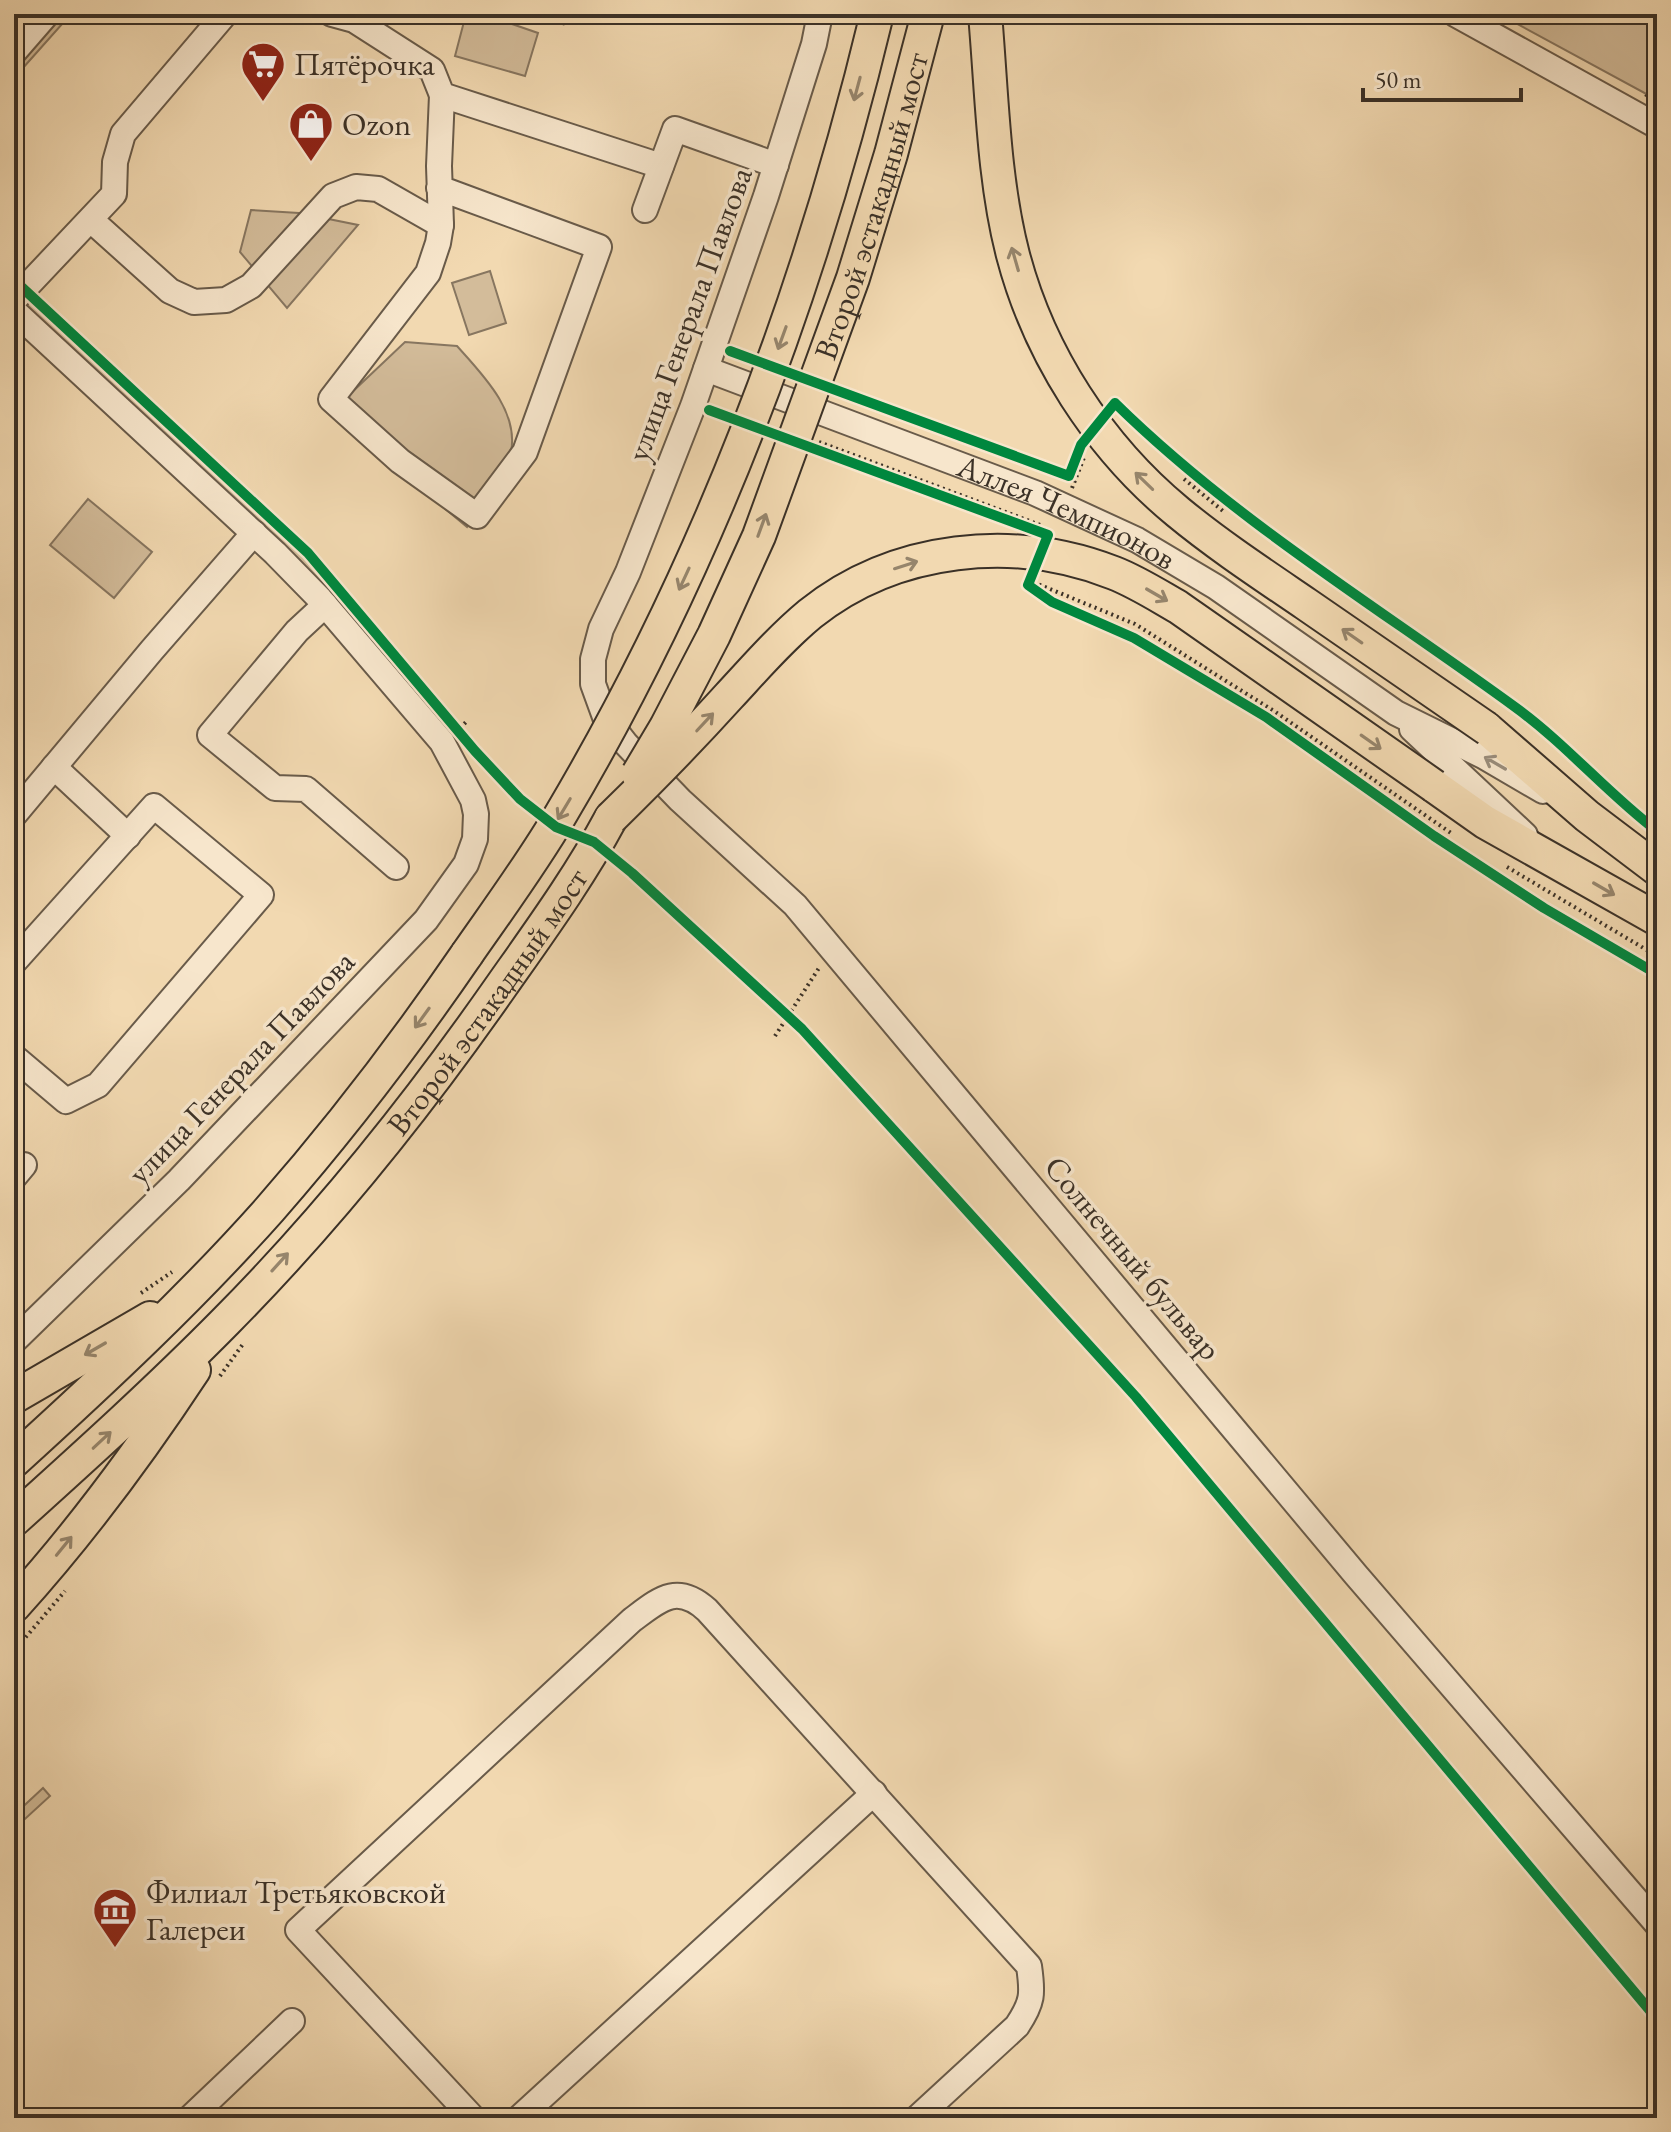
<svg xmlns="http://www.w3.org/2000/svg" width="1671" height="2132" viewBox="0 0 1671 2132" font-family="'EB Garamond',serif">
  <rect width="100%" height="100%" fill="#f2d9b1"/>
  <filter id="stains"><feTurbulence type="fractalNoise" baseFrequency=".0025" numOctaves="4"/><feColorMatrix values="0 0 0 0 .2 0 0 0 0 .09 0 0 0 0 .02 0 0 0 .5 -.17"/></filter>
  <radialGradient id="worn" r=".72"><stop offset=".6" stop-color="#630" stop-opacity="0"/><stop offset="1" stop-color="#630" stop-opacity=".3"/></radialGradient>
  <g fill="#d3bc9a" stroke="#877660" stroke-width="2">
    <polygon points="14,14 71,14 14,78"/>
    <polygon points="466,14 483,14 538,33 525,76 455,56"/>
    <polygon points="1499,14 1657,14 1657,108 1649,104 1652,97"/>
    <polygon points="251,210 299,213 358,225 287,308 240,252"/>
    <polygon points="490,271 506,323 469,335 452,283"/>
    <polygon points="14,287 308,561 449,727 445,731 336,601 294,555 14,296"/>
    <path d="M405 342 457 346C483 375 519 411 511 452 508 469 477 510 467 527L383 457 348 396Z"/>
    <polygon points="88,499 152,552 114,598 50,545"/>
    <polygon points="43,1788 50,1796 14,1829 14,1815"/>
  </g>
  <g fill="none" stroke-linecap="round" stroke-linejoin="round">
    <g stroke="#695b4a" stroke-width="28">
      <g id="minor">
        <polyline points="332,14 354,20 432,70 442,95 661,166"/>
        <polyline points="820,14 814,44 766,196 693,406 628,572 601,629 593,659 593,684 605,717 626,744 680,800 795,905 1356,1575 1657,1924"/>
        <polyline points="1455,14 1657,126"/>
        <polyline points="14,52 47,14"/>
        <polyline points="439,188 599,247 525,452 477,516 400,461 331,399 428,273 438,243 441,225 439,166 442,95"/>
        <polyline points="645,210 675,129 776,165"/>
        <polyline points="91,220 170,291 194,302 226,300 251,286 333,196 356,187 378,189 441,225"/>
        <polyline points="14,300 114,194 115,162 123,134 225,14"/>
        <polyline points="14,311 275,553 320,599 442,742 473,800 476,814 475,839 466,864 426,920 179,1180 14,1341"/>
        <path id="s1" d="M706 369 1035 493 1137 540 1216 587 1396 713 1483 756 1543 791"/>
        <polyline points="325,605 297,631 210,735 275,788 306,789 396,867"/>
        <polyline points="1412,729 1525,835"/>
        <polyline points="54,767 128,836"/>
        <polyline points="14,815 152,650 254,533"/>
        <polyline points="14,962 154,806 261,895 98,1085 66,1101 14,1057"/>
        <polyline points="14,1177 24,1165"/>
        <polyline points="190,2118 292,2021"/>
        <path d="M473 2118 298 1930 632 1620C660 1599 677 1583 707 1610L1029 1966C1033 1994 1033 2002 1017 2026L917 2118"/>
        <polyline points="519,2118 874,1793"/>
      </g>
    </g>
    <g stroke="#3b3127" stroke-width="36">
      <g id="major">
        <polyline points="1486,728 1587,816 1657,869"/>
        <polyline points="1434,786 1485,822 1657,919"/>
        <polyline points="14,1397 150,1318"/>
        <path d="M14 1461C103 1380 190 1299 270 1209 341 1128 406 1043 467 954"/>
        <path id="s2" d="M14 1520C86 1455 158 1390 226 1321 328 1218 419 1104 502 985 540 931 580 876 611 818"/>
        <path d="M14 1606C80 1533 140 1452 194 1370"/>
      </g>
    </g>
    <g stroke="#3b3127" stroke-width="4" stroke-dasharray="2 4" stroke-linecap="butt">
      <polyline points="528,14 566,24 569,14"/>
      <polyline points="1646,97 1657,77"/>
      <polyline points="819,442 1043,526"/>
      <polyline points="1184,479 1223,511"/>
      <polyline points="1072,488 1085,455"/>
      <polyline points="1035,577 1033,582 1135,624 1274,711 1451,833"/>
      <polyline points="460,728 467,721"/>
      <polyline points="1507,867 1657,956"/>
      <polyline points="775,1036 819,968"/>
      <polyline points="141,1293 172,1272"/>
      <polyline points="220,1376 243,1344"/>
      <polyline points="14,1651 65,1591"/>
      <polyline points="1653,1946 1657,1975"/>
    </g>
    <use href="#minor" stroke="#f7e6cc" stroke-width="24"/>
    <use href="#major" stroke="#f2d9b1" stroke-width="32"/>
    <g stroke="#3b3127" stroke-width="36" stroke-linecap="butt">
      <g id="major-bridge">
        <path d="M985 14C992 93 993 178 1013 255 1039 354 1099 447 1178 512 1218 545 1262 574 1306 604 1366 646 1426 687 1486 728"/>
        <path id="s3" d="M638 774 666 727 714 635 759 536 853 278 891 154 928 14"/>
        <path d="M611 818C652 778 691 738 729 696 755 668 780 639 810 614 895 546 1014 534 1114 573 1137 582 1157 595 1178 607L1434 786"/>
        <path d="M467 954C499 908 533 862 561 814 708 566 810 293 877 14"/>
      </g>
    </g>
    <use href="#major-bridge" stroke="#f2d9b1" stroke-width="32"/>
    <g stroke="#f7e6cc" stroke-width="15">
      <g id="cycleway">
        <polyline points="14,280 308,553 475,751 520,799 556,827 594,842 632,873 802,1029 1136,1397 1657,2019"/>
        <path d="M730 351 1069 476 1081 445 1115 403C1235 521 1381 609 1515 707 1566 744 1607 793 1657 831"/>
        <polyline points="709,410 1048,535 1028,585 1052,602 1134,638 1266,717 1434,836 1544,908 1657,974"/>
      </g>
    </g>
    <use href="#cycleway" stroke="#00873e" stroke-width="10"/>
  </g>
  <defs><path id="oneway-shaft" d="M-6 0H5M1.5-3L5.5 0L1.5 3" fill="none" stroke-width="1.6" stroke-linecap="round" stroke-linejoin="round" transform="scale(2)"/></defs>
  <g stroke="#96856c">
    <use href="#oneway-shaft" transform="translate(857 89) rotate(105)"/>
    <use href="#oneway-shaft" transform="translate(1015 259) rotate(-106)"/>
    <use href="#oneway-shaft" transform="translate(782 338) rotate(110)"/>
    <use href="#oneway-shaft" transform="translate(1144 481) rotate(-136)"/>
    <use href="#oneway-shaft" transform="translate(762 525) rotate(-70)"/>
    <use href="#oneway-shaft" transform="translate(906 565) rotate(-18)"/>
    <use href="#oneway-shaft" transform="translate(684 579) rotate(115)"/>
    <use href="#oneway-shaft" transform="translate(1157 595) rotate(30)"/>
    <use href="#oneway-shaft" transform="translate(1352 636) rotate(-145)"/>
    <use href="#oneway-shaft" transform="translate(705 722) rotate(-47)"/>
    <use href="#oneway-shaft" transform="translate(1371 742) rotate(35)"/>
    <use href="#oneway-shaft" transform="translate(564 809) rotate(121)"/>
    <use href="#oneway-shaft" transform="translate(1604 889) rotate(30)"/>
    <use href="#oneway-shaft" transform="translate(422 1018) rotate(126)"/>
    <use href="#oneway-shaft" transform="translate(280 1262) rotate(-48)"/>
    <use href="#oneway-shaft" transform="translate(95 1349) rotate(150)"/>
    <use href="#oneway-shaft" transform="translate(102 1440) rotate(-43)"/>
    <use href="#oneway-shaft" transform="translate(64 1546) rotate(-51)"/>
  </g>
  <use stroke="#998c7a" href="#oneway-shaft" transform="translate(1495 763) rotate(-150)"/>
  <defs>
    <g id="supermarket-pin" transform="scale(2.3)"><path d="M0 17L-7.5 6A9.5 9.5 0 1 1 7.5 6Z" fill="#8f2418" stroke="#f7e6cc"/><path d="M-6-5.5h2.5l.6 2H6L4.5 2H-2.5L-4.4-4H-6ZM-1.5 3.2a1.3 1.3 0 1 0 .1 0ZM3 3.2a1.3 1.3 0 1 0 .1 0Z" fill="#fff"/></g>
    <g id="shop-pin" transform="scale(2.3)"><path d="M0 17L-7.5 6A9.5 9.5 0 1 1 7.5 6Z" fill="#8f2418" stroke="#f7e6cc"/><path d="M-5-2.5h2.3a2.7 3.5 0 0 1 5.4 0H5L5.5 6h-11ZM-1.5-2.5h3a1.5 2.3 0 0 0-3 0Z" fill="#fff"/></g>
    <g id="museum-pin" transform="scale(2.3)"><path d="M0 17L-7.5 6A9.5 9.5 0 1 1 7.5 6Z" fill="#8f2418" stroke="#f7e6cc"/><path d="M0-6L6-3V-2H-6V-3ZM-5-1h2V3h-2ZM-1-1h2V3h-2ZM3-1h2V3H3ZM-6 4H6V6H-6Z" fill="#fff"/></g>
  </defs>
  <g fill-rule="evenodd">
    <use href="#supermarket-pin" x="263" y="64"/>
    <use href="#shop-pin" x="311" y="124"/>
    <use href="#museum-pin" x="115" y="1910"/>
  </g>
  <g text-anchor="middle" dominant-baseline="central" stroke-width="7" stroke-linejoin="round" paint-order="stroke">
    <g font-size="32" fill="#3b3127" stroke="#f7e6cc" text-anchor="start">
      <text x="294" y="64">Пятёрочка</text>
      <text x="342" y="124">Ozon</text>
      <text x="146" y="1892">Филиал Третьяковской<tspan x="146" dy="37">Галереи</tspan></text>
    </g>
    <g font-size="32" fill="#3b3127" stroke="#f7e6cc">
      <text stroke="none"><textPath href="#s3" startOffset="616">Второй эстакадный мост</textPath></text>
      <text transform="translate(689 314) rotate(-70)">улица Генерала Павлова</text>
      <text stroke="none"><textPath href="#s1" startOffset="388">Аллея Чемпионов</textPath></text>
      <text stroke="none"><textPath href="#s2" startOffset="704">Второй эстакадный мост</textPath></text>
      <text transform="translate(241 1067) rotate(-46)">улица Генерала Павлова</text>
      <text transform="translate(1133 1258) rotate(50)">Солнечный бульвар</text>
    </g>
  </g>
  <rect width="1671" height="2132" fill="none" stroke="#f2d9b1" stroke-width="48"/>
  <rect x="16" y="16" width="1639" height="2100" fill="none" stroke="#3b3127" stroke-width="4"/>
  <rect x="24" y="24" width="1623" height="2084" fill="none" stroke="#3b3127" stroke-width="2"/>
  <path d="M1363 88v12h158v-12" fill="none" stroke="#3b3127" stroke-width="4"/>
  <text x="1375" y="88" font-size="24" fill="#3b3127" stroke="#f7e6cc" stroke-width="6" paint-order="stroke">50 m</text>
  <rect width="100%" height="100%" filter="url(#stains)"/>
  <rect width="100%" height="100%" fill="url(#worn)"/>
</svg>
